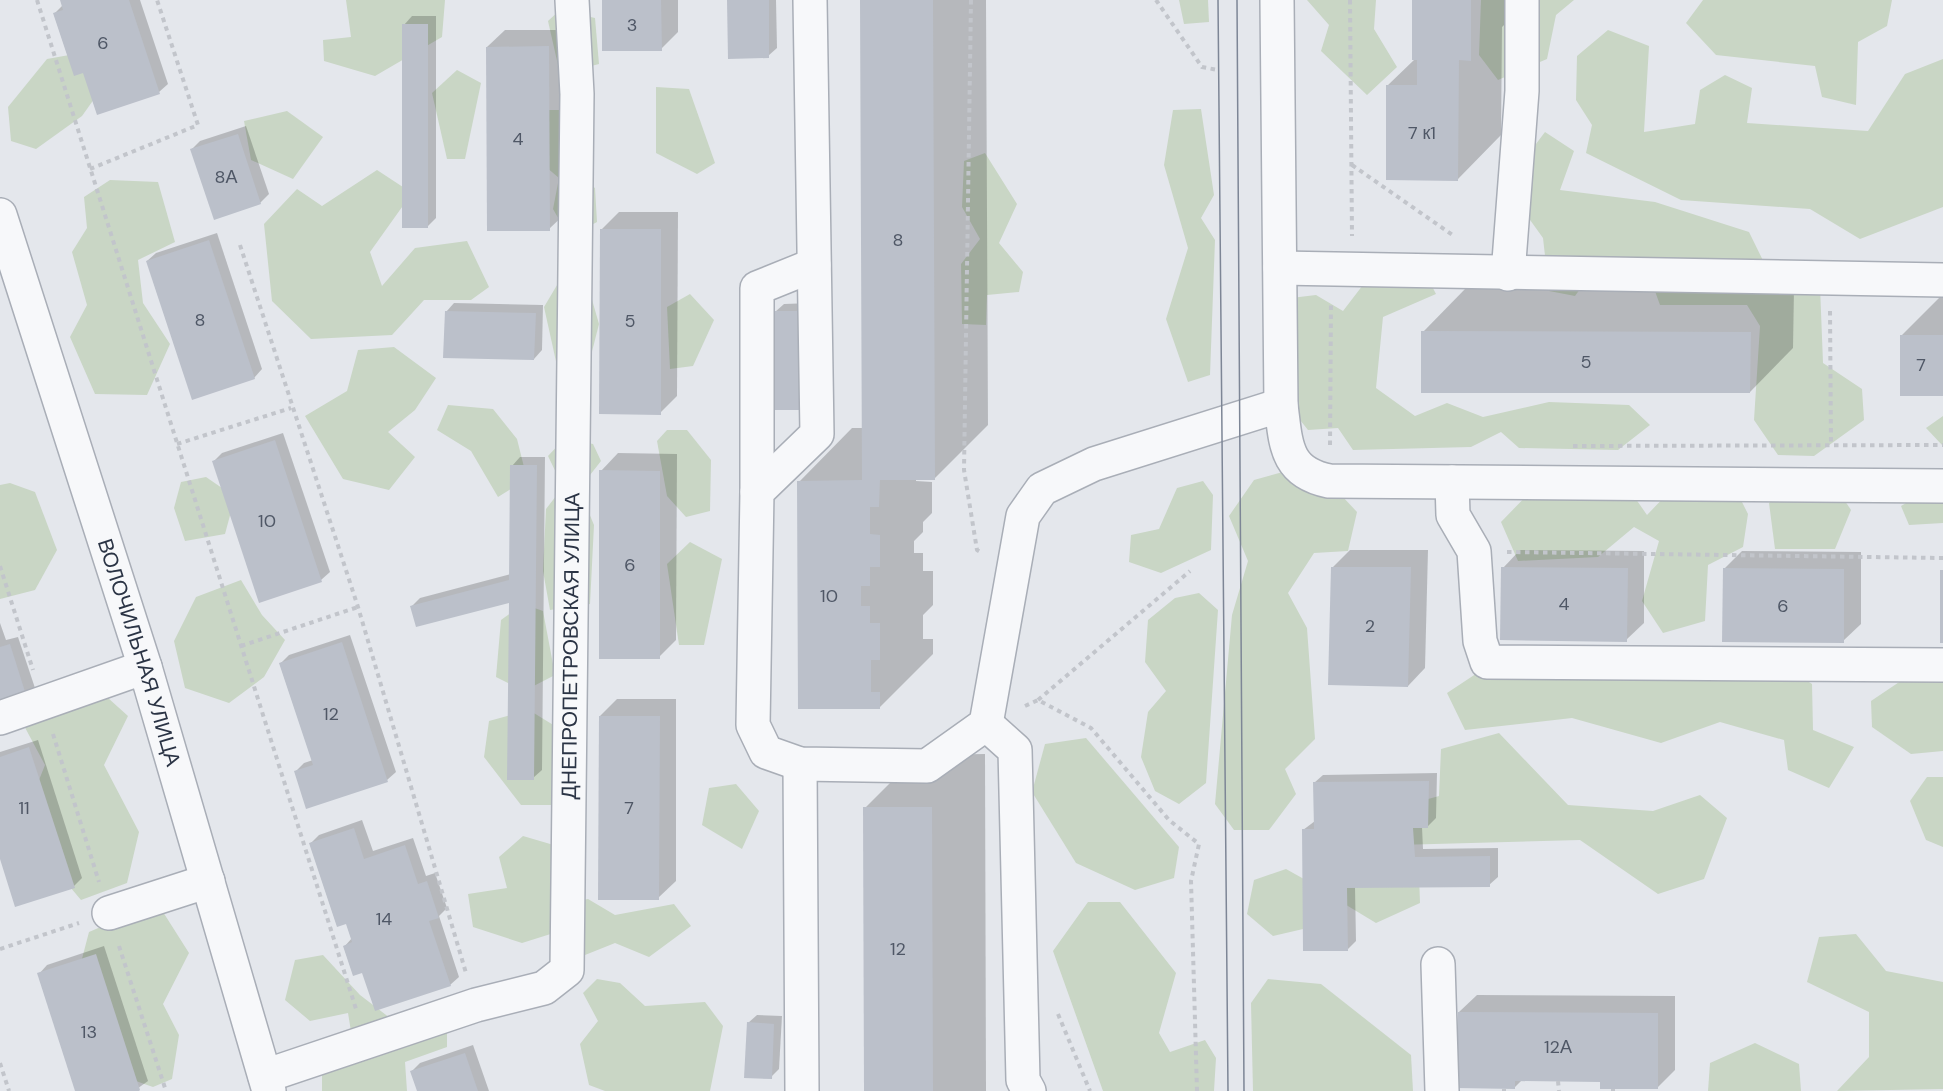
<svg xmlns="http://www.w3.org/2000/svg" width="1943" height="1091" viewBox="0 0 1943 1091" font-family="'DM Sans',sans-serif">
  <rect width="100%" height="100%" fill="#e4e7ec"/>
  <g fill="#c9d6c5">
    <polygon points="346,0 445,0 442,37 375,76 324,61 323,40 351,37"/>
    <polygon points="1179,0 1208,0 1209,22 1184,24"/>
    <polygon points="1307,0 1376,0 1374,29 1397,67 1367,95 1321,51 1329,25"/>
    <polygon points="1481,0 1574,0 1556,15 1547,59 1498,80 1479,55"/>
    <polygon points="1703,0 1892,0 1887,26 1858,42 1856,105 1822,97 1815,66 1716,55 1686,23"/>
    <polygon points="560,10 595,18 599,64 560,74 548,21"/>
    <polygon points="1608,30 1649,46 1644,132 1695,124 1700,90 1725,75 1752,88 1747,123 1868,131 1905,74 1943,59 1943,207 1860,239 1810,209 1681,200 1586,153 1592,125 1576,100 1577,56"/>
    <polygon points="86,52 109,78 82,116 36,149 11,141 8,107 47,59"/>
    <polygon points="457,70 481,83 465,159 447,159 432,93"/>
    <polygon points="656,87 689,89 715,163 697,174 656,153"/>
    <polygon points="1201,109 1214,195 1201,218 1215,240 1210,375 1188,382 1166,319 1188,248 1164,165 1173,110"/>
    <polygon points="522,110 567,110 565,168 595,188 597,222 569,237 553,209 559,178 520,145"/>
    <polygon points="287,111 323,137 293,179 251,160 244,121"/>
    <polygon points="1545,132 1574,151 1560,190 1655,202 1749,232 1776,287 1820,286 1823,363 1862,389 1864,420 1814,456 1778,455 1754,420 1760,326 1747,305 1660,305 1643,258 1602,259 1575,296 1549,291 1543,238 1505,185"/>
    <polygon points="985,153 1017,204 999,243 1023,272 1019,292 987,295 986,325 962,324 961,264 980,239 962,207 964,161"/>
    <polygon points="377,170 412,193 370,252 382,286 415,248 467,241 489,287 471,300 424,300 392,335 311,339 272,301 264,224 297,189 322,206"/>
    <polygon points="110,180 158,182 175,242 138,260 143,303 170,344 147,395 95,394 70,337 87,305 72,252 87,228 84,197"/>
    <polygon points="1420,263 1436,294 1383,317 1376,388 1415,416 1447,403 1483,417 1549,402 1629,405 1650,425 1618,450 1519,448 1501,432 1471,447 1353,450 1338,428 1308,430 1289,406 1291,298 1316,295 1343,311 1366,281"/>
    <polygon points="566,270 584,272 599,324 584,383 559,375 544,307"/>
    <polygon points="690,294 714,320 693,366 670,369 667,307"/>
    <polygon points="394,347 436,378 415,410 388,432 415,457 389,490 343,479 305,416 347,391 358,350"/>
    <polygon points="448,405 493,409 517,439 527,479 498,497 471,451 437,430"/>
    <polygon points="1943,416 1943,446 1926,428"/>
    <polygon points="667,430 687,430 711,460 710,511 686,517 667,496 657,441"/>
    <polygon points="565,438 593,444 601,461 579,489 594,525 590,604 550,610 543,571 546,509 563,487 548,456"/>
    <polygon points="1312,464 1357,512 1348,551 1314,553 1288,593 1307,628 1315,739 1285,769 1296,794 1269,830 1234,830 1215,804 1232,615 1248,561 1229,516 1254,480"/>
    <polygon points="206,477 235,497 225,534 185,541 174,508 181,482"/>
    <polygon points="1203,481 1213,495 1211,550 1161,573 1129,562 1131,535 1159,529 1177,488"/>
    <polygon points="10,483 35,492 57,550 35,590 0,599 0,485"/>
    <polygon points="1534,488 1631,492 1647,515 1671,490 1736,490 1748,514 1743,547 1708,565 1705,621 1663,633 1642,601 1659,541 1634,527 1598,557 1518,561 1501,522"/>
    <polygon points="1786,489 1837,489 1851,510 1835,549 1775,549 1769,503"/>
    <polygon points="1923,493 1943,493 1943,523 1909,525 1901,506"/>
    <polygon points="690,542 722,559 704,645 679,645 667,564"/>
    <polygon points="241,580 262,615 285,640 264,677 229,703 185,688 174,641 196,597"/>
    <polygon points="1199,593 1218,610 1206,783 1179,804 1155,791 1141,757 1148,712 1166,691 1145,662 1148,620 1175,598"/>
    <polygon points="523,604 543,611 555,675 524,691 496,677 501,620"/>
    <polygon points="1506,654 1771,657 1812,684 1813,730 1854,747 1829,788 1788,770 1784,740 1720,722 1661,743 1572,718 1465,730 1447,693"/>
    <polygon points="1943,659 1943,751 1911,754 1872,727 1871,701 1932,660"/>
    <polygon points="88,680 128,716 104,765 139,832 127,883 81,900 45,857 33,795 45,765 21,720"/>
    <polygon points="529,710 563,731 553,805 521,805 484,757 489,721"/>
    <polygon points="1499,733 1568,805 1653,811 1700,795 1727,818 1704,879 1658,894 1580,840 1361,846 1352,820 1439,796 1441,749"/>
    <polygon points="1086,738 1179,847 1174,878 1135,890 1076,863 1032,792 1045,744"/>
    <polygon points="1927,777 1943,777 1943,847 1926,840 1910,801"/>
    <polygon points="736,784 759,811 742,849 702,825 709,788"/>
    <polygon points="523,836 557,846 560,905 588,899 615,915 674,904 691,926 649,957 615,943 585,955 557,932 522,943 473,927 468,894 507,888 499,857"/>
    <polygon points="1342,865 1419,875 1420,903 1376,923 1338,900"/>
    <polygon points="1286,869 1320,888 1316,926 1273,936 1247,914 1254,880"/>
    <polygon points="1088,902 1120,902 1176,973 1159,1033 1170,1052 1205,1040 1216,1058 1214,1091 1103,1091 1053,951"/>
    <polygon points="163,912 189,953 163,1004 179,1035 172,1079 153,1087 107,1071 78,974 89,932 131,914"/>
    <polygon points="1856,934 1886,971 1943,982 1943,1089 1837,1091 1869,1057 1869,1012 1807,982 1819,937"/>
    <polygon points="323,955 360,995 416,1038 447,1033 447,1047 405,1062 407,1091 322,1091 322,1074 355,1056 348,1013 310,1021 285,1000 295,960"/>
    <polygon points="597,979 620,983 645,1006 705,1002 723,1026 710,1091 605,1091 589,1085 580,1044 598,1021 583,993"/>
    <polygon points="1268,979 1321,984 1411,1055 1413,1091 1253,1091 1251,1003"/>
    <polygon points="1755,1043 1799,1064 1801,1091 1708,1091 1710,1063"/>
  </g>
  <g fill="#0003">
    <polygon points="61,0 140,0 168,84 159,92 55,13 63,5"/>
    <polygon points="604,0 678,0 678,32 661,49"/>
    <polygon points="729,0 776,0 777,48 768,56"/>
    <polygon points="862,0 986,0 988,425 934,479 916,479 916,481 932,482 932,513 923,522 923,532 914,541 914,553 923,553 923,571 933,571 933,605 923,615 923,639 933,639 933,654 880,707 800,708 799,482 852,428 864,428"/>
    <polygon points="1414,0 1514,0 1514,15 1502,27 1501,135 1458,179 1388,85 1414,60"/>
    <polygon points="412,16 436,16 436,218 427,227 404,25"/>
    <polygon points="505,30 565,30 567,212 549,229 487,47"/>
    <polygon points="246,126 269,194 260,203 192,149 200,141"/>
    <polygon points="619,212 678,212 677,396 660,413 602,229"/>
    <polygon points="217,233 262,369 254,378 147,261 156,253"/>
    <polygon points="1466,288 1794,289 1793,348 1750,392 1423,332"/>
    <polygon points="1943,294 1943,395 1902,335"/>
    <polygon points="454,303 543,305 542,350 534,359 446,312"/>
    <polygon points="812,303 804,408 775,312 784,304"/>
    <polygon points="283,433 330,572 321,580 214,461 222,453"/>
    <polygon points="618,453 677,454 676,640 659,657 601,471"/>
    <polygon points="520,457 545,457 542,770 533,778 510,601 412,606 420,598 511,574 512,466"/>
    <polygon points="1350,550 1428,550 1425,668 1408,686 1332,568"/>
    <polygon points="1520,550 1644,551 1644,623 1626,640 1503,568"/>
    <polygon points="1742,551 1861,552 1861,624 1843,641 1724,569"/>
    <polygon points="0,623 6,640 18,637 35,688 0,705"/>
    <polygon points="350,635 396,772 387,780 295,772 304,763 313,760 281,663 289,655"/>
    <polygon points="617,699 676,699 676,881 658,898 600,716"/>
    <polygon points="38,740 82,878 74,886 0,855 0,752"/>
    <polygon points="985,754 986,1091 866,1091 865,808 918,755"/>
    <polygon points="1437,773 1436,818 1427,827 1422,827 1423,849 1498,848 1498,877 1489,885 1355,887 1356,941 1348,949 1303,830 1315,821 1314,783 1323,775"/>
    <polygon points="362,820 373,851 413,838 426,876 435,873 447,908 439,916 459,977 450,985 363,971 345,946 352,938 347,922 311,843 319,835"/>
    <polygon points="104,946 148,1081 134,1091 77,1091 39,974 47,965"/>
    <polygon points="1477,995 1675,996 1675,1070 1657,1088 1601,1080 1522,1080 1515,1087 1459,1012"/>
    <polygon points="757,1015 782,1016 779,1069 771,1077 748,1023"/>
    <polygon points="473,1045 489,1091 418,1091 412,1071 420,1063"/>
  </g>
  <g fill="#bbc0ca">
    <polygon points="60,0 129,0 160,94 97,115 83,73 74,76 53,13 63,10"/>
    <polygon points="602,0 661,0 662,51 602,51"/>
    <polygon points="727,0 769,0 769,58 728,59"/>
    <polygon points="860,0 933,0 935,480 880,480 879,507 870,507 870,534 880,535 880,567 870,567 870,586 861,586 861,606 870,606 870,623 880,623 880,660 871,660 871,692 880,692 880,709 798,709 797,481 862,480"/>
    <polygon points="1412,0 1471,0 1471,61 1459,60 1458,181 1386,180 1386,85 1417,85 1417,60 1412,60"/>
    <rect x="402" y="24" width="26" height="204"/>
    <polygon points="549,46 550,231 487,231 486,47"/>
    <polygon points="238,134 261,204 214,220 190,149"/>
    <polygon points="600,229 661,229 661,415 599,414"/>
    <polygon points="209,240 255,379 192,400 146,261"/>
    <polygon points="445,311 536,313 534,360 443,358"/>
    <polygon points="774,311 804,311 805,410 774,410"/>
    <polygon points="1421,331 1751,332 1750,393 1421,393"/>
    <rect x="1900" y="335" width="43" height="61"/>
    <polygon points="275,440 322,582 259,603 212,461"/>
    <polygon points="510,465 537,465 534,780 507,780 509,603 416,627 410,606 509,580"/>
    <polygon points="599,470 660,471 660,659 599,659"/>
    <polygon points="1331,567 1411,567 1408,687 1328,685"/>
    <polygon points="1501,567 1628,568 1627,642 1500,640"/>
    <polygon points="1723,568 1844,569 1844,643 1722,642"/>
    <rect x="1940" y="570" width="3" height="73"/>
    <polygon points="342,642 388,782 306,809 294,771 313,765 279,663"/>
    <polygon points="10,644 27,698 0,707 0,647"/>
    <polygon points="599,716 660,716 659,900 598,900"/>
    <polygon points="29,747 75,888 15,907 0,859 0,757"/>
    <polygon points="1429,781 1428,828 1413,828 1415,857 1490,856 1490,887 1347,888 1348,951 1303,951 1302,829 1314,829 1313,782"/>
    <polygon points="863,807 932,807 933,1091 864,1091"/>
    <polygon points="354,828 364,859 405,845 418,884 427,881 439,918 429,921 451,986 375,1011 362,973 353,976 343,946 352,942 346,924 337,927 309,843"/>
    <polygon points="96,954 140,1090 139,1091 75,1091 37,973"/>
    <polygon points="1458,1012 1658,1013 1658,1089 1600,1089 1600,1082 1515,1081 1515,1089 1457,1088"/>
    <polygon points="747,1022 774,1024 772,1079 744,1078"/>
    <polygon points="465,1053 478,1091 417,1091 410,1071"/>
  </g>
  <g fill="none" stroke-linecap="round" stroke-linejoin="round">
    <g stroke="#a9aeb7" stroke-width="36">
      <g id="minor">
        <polyline points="810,0 817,434 757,492 753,725 766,752 800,764 927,766 986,724 1023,516 1042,489 1094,464 1281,405"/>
        <path d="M1277 0 1281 405C1286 444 1285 472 1329 481L1943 486"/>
        <path id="s1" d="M0 215 145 667 269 1091"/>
        <polyline points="1280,268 1943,280"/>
        <polyline points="1508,274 1522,91 1522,0"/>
        <polyline points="1452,482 1453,515 1474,551 1480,641 1487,662 1943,665"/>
        <polyline points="757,492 757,288 814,265"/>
        <polyline points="0,718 145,667"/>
        <polyline points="986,724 1015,750 1023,1080 1029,1091"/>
        <polyline points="800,764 802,1091"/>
        <polyline points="109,913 208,881"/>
        <polyline points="1438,964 1442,1091"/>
        <path id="s2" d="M265 1076 476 1005 544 988 567 970 577 94 572 0"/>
      </g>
    </g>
    <g stroke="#c2c5cb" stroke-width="4" stroke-dasharray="4.5 4.5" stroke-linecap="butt">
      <polyline points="37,0 356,1009"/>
      <polyline points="971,0 964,470 977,550 982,553"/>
      <polyline points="1156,0 1202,67 1218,70"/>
      <polyline points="1350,0 1352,236"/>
      <polyline points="1352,165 1454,236"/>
      <polyline points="90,169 198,125 157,0"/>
      <polyline points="240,245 358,607 466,973"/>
      <polyline points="1830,311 1831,445"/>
      <polyline points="177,444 291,408"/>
      <polyline points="1330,445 1331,303"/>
      <polyline points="1573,446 1943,445"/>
      <polyline points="1507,552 1943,558"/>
      <polyline points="0,566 33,670"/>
      <polyline points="241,646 358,607"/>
      <polyline points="1038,700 1190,571"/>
      <polyline points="1025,706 1038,700 1091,728 1169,820 1199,844 1191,881 1197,1091"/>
      <polyline points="53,734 99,882"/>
      <polyline points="119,946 166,1091"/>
      <polyline points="0,949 79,923"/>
      <polyline points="1058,1014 1090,1091"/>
      <polyline points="0,1063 9,1091"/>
      <polyline points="1558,1081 1559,1091"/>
      <polyline points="1613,1089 1613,1091"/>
      <polyline points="1504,1091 1504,1089"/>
    </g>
    <use href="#minor" stroke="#f7f8fa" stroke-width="33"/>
    <g stroke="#7d8696" stroke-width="1.5">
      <polyline points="1218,0 1228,1091"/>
      <polyline points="1237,0 1244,1091"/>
    </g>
  </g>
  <g text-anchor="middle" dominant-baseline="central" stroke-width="4.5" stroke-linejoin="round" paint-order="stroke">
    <g font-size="18" fill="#4f5766">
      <text x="632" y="25">3</text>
      <text x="103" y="43">6</text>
      <text x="1422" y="133">7 к1</text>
      <text x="518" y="139">4</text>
      <text x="226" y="177">8А</text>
      <text x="898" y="240">8</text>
      <text x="200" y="320">8</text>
      <text x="630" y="321">5</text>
      <text x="1586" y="362">5</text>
      <text x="1921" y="365">7</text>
      <text x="267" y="521">10</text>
      <text x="630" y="565">6</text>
      <text x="829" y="596">10</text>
      <text x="1564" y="604">4</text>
      <text x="1783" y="606">6</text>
      <text x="1370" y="626">2</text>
      <text x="331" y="714">12</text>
      <text x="24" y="808">11</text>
      <text x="629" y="808">7</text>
      <text x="384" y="919">14</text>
      <text x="898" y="949">12</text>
      <text x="89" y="1032">13</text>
      <text x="1558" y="1047">12А</text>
    </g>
    <g font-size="21" fill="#2b3445" stroke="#f4f6f9">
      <text stroke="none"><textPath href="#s2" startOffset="646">ДНЕПРОПЕТРОВСКАЯ УЛИЦА</textPath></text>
      <text stroke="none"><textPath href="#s1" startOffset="459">ВОЛОЧИЛЬНАЯ УЛИЦА</textPath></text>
    </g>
  </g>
</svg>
